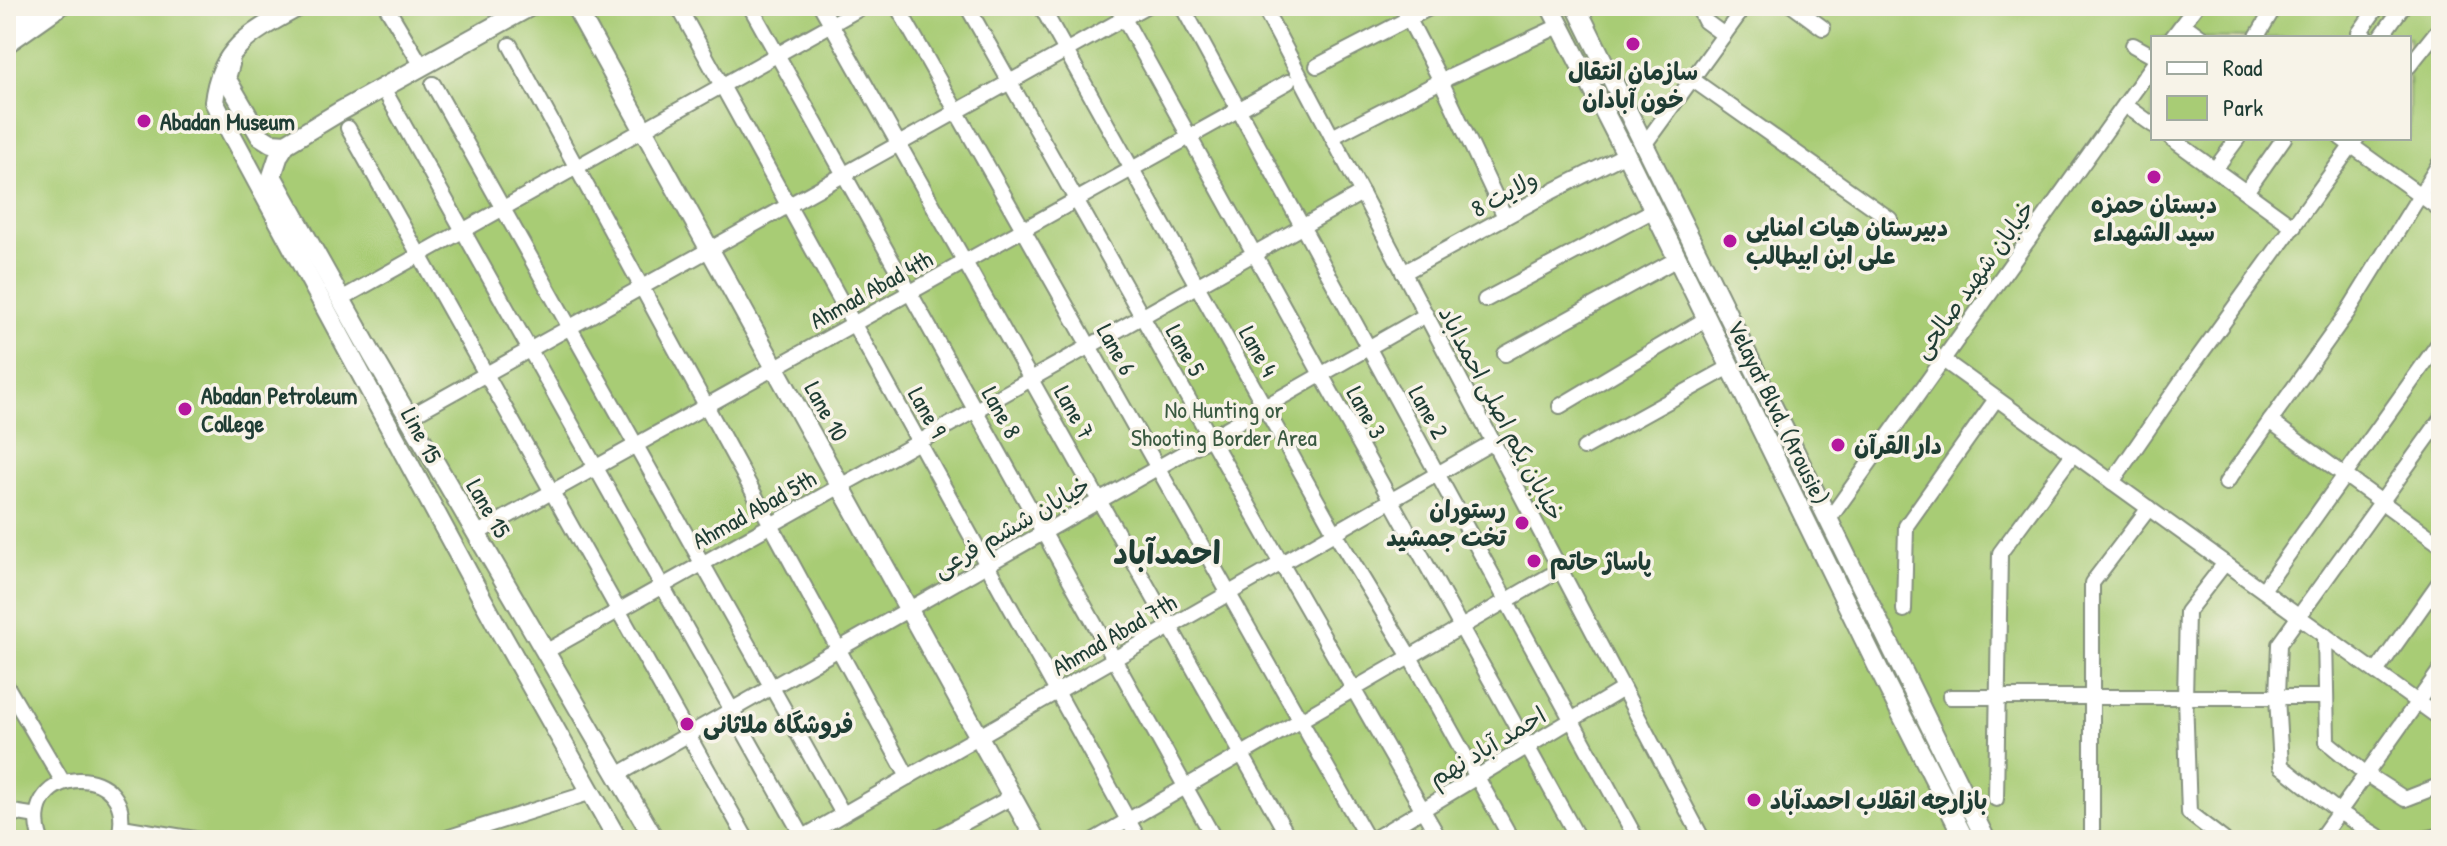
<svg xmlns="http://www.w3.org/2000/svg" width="2447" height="846" viewBox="0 0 2447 846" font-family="'Patrick Hand','Playpen Sans Arabic',sans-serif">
  <rect width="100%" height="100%" fill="#f7f3e8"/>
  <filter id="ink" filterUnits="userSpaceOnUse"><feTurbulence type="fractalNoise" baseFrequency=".0125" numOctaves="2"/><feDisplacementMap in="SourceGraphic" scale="16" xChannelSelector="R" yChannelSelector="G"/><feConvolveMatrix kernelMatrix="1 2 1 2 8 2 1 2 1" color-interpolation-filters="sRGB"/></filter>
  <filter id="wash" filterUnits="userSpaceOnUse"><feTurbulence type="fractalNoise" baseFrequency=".006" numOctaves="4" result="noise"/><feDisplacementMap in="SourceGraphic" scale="32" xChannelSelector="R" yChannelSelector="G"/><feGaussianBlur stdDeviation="1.8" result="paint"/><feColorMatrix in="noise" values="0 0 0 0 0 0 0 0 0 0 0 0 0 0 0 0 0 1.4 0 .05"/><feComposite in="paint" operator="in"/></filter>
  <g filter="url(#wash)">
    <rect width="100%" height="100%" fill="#e9e3c3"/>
    <path fill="#a8cc75" stroke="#648454" stroke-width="2" fill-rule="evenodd" d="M6 6H2441V840H6ZM2153 38H2409V138H2153Z"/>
  </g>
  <g filter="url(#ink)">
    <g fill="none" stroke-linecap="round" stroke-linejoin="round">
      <g stroke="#84907c" stroke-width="18">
        <g id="minor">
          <polyline points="386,6 422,66"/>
          <polyline points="678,6 1139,840"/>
          <polyline points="750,6 1215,840"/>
          <polyline points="821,6 1290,840"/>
          <polyline points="897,6 1368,840"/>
          <polyline points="967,6 1281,563 1440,840"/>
          <polyline points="1041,6 1335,533 1410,657 1512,840"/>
          <polyline points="1117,6 1579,840"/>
          <polyline points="1182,6 1637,840"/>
          <polyline points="1263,6 1703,840"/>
          <polyline points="1402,6 1441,81 1505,217"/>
          <polyline points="1793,6 1823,28"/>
          <polyline points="1701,13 1705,21 1724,35"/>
          <polyline points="2183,24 2202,38"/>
          <polyline points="2172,38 2196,6"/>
          <polyline points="2256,38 2275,6"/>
          <polyline points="2367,38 2359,33 2378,6"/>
          <polyline points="2380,38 2403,6"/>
          <polyline points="510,45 908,777"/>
          <polyline points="2133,45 2153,56"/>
          <polyline points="1317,66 1433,6"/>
          <polyline points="2409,66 2441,26"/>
          <polyline points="1693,80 1890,219"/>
          <polyline points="433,84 843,814"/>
          <polyline points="383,88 803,837"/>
          <polyline points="2125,105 2153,125"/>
          <polyline points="348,128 747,840"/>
          <polyline points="1332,137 1441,81 1559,26"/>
          <polyline points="2171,138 2294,227"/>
          <polyline points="2341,138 2441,210"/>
          <polyline points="1644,145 1745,6"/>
          <polyline points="2215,169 2238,138"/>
          <polyline points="2246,192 2284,138"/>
          <polyline points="1403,273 1551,192 1626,154"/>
          <polyline points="341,299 864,6"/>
          <polyline points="1485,300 1652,211"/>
          <polyline points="1505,354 1677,259"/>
          <polyline points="1943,360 2441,719"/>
          <polyline points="1560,406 1706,319"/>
          <polyline points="409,417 1146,6"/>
          <polyline points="2270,421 2441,545"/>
          <polyline points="1584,448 1730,367"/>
          <polyline points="2112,482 2189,370 2357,138"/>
          <polyline points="2226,483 2347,313 2441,161"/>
          <polyline points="1830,518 2153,65"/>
          <polyline points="476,534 1288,82"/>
          <polyline points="2263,590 2441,340"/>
          <polyline points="1904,610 1906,526 1996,399"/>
          <polyline points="2325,635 2327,742 2366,774 2405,799 2441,785"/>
          <polyline points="545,652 1362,193"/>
          <polyline points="2376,672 2441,580"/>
          <polyline points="6,685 63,782"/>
          <polyline points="1950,697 2326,697"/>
          <polyline points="619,774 1426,315"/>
          <polyline points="1996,799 2000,553 2073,454"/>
          <polyline points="6,811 37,816"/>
          <polyline points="122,827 201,840"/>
          <path d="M41 840C14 762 143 758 118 840"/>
          <polyline points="440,840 592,792"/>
          <polyline points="798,840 1493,442"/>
          <polyline points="932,840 1012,797"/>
          <polyline points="1094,840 1549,576"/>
          <polyline points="1372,840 1623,689"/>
          <polyline points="2092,840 2092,583 2149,508"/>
          <polyline points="2224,840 2189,813 2185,697 2187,612 2225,563"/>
          <polyline points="2319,840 2441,669"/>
          <polyline points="2384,840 2339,812 2281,766 2277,697 2279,644 2441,419"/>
          <polyline points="2423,840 2441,835"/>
        </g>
      </g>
      <g stroke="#84907c" stroke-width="22">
        <g id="major">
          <path d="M300 6C255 31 220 46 214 102L498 628 618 840"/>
          <polyline points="531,6 339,112 286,144 279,155 272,176 373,356 655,840"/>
          <polyline points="575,6 1036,840"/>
          <polyline points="1550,6 1626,154 1885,682 1965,840"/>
          <polyline points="1576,6 1986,840"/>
          <polyline points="6,24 38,6"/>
          <polyline points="6,44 60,6"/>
          <polyline points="230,64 226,78 260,136 271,143 286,144"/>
        </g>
      </g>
      <use href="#minor" stroke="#fff" stroke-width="14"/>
      <use href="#major" stroke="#fff" stroke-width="18"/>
    </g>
  </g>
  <g fill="#b5179e" stroke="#f7f3e8" stroke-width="3">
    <circle cx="1633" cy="44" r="8"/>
    <circle cx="144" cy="121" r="8"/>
    <circle cx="2154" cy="177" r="8"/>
    <circle cx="1730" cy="241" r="8"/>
    <circle cx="185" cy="409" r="8"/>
    <circle cx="1838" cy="445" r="8"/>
    <circle cx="1522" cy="523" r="8"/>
    <circle cx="1534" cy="561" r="8"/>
    <circle cx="687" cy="724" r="8"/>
    <circle cx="1754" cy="800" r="8"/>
  </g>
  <g text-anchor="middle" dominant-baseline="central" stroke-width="7" stroke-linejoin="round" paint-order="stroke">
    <g font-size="24" font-weight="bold" fill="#1f3d34" stroke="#f7f3e8" text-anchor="start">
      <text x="1633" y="71" text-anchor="middle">سازمان انتقال<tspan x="1633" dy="28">خون آبادان</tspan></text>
      <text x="160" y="121">Abadan Museum</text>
      <text x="2154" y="204" text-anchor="middle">دبستان حمزه<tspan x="2154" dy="28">سید الشهداء</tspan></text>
      <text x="1746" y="227">دبیرستان هیات امنایی<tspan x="1746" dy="28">علی ابن ابیطالب</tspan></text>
      <text x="201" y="395">Abadan Petroleum<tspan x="201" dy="28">College</tspan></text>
      <text x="1854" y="445">دار القرآن</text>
      <text x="1506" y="509" text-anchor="end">رستوران<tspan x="1506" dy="28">تخت جمشید</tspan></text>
      <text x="1550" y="561">پاساژ حاتم</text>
      <text x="703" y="724">فروشگاه ملاثانی</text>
      <text x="1770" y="800">بازارچه انقلاب احمدآباد</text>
    </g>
    <g font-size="24" fill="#1f3d34" stroke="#f7f3e8">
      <text transform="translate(1504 193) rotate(-29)">ولایت 8</text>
      <text transform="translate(1973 279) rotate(-54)">خیابان شهید صالحی</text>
      <text transform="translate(871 289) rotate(-29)">Ahmad Abad 4th</text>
      <text transform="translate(1117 349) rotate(61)">Lane 6</text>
      <text transform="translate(1186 350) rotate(61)">Lane 5</text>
      <text transform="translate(1259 351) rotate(61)">Lane 4</text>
      <text transform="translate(827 411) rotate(61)">Lane 10</text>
      <text transform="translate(928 412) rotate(61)">Lane 9</text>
      <text transform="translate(1002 412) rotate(61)">Lane 8</text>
      <text transform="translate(1075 412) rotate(61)">Lane 7</text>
      <text transform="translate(1367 412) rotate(61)">Lane 3</text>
      <text transform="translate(1429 412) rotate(61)">Lane 2</text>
      <text transform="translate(1779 412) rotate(64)">Velayat Blvd. (Arousie)</text>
      <text transform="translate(1502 413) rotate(62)">خیابان یکم اصلی احمداباد</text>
      <text transform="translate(422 435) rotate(62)">Line 15</text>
      <text transform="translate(489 508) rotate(60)">Lane 15</text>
      <text transform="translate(754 509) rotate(-29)">Ahmad Abad 5th</text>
      <text transform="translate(1011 526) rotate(-30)">خیابان ششم فرعی</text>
      <text transform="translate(1114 634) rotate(-30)">Ahmad Abad 7th</text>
      <text transform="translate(1487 746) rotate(-31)">احمد آباد نهم</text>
    </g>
    <g font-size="24" fill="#3a5a41" stroke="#f7f3e8">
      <text x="1224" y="409">No Hunting or<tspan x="1224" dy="28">Shooting Border Area</tspan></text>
    </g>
    <g font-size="32" font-weight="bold" fill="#1f3d34" stroke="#f7f3e8">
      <text x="1167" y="552">احمدآباد</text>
    </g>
  </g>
  <rect width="2447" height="846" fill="none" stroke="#f7f3e8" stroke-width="32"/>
  <rect x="2151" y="36" width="260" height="104" fill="#f7f3e8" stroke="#a1aaa0" stroke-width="2"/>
  <rect x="2167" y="62" width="40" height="12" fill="#ffffff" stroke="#a1aaa0" stroke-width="2"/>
  <text x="2223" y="76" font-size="24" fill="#1f3d34">Road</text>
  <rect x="2167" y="96" width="40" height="24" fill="#a8cc75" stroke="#a1aaa0" stroke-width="2"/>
  <text x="2223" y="116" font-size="24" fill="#1f3d34">Park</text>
</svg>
